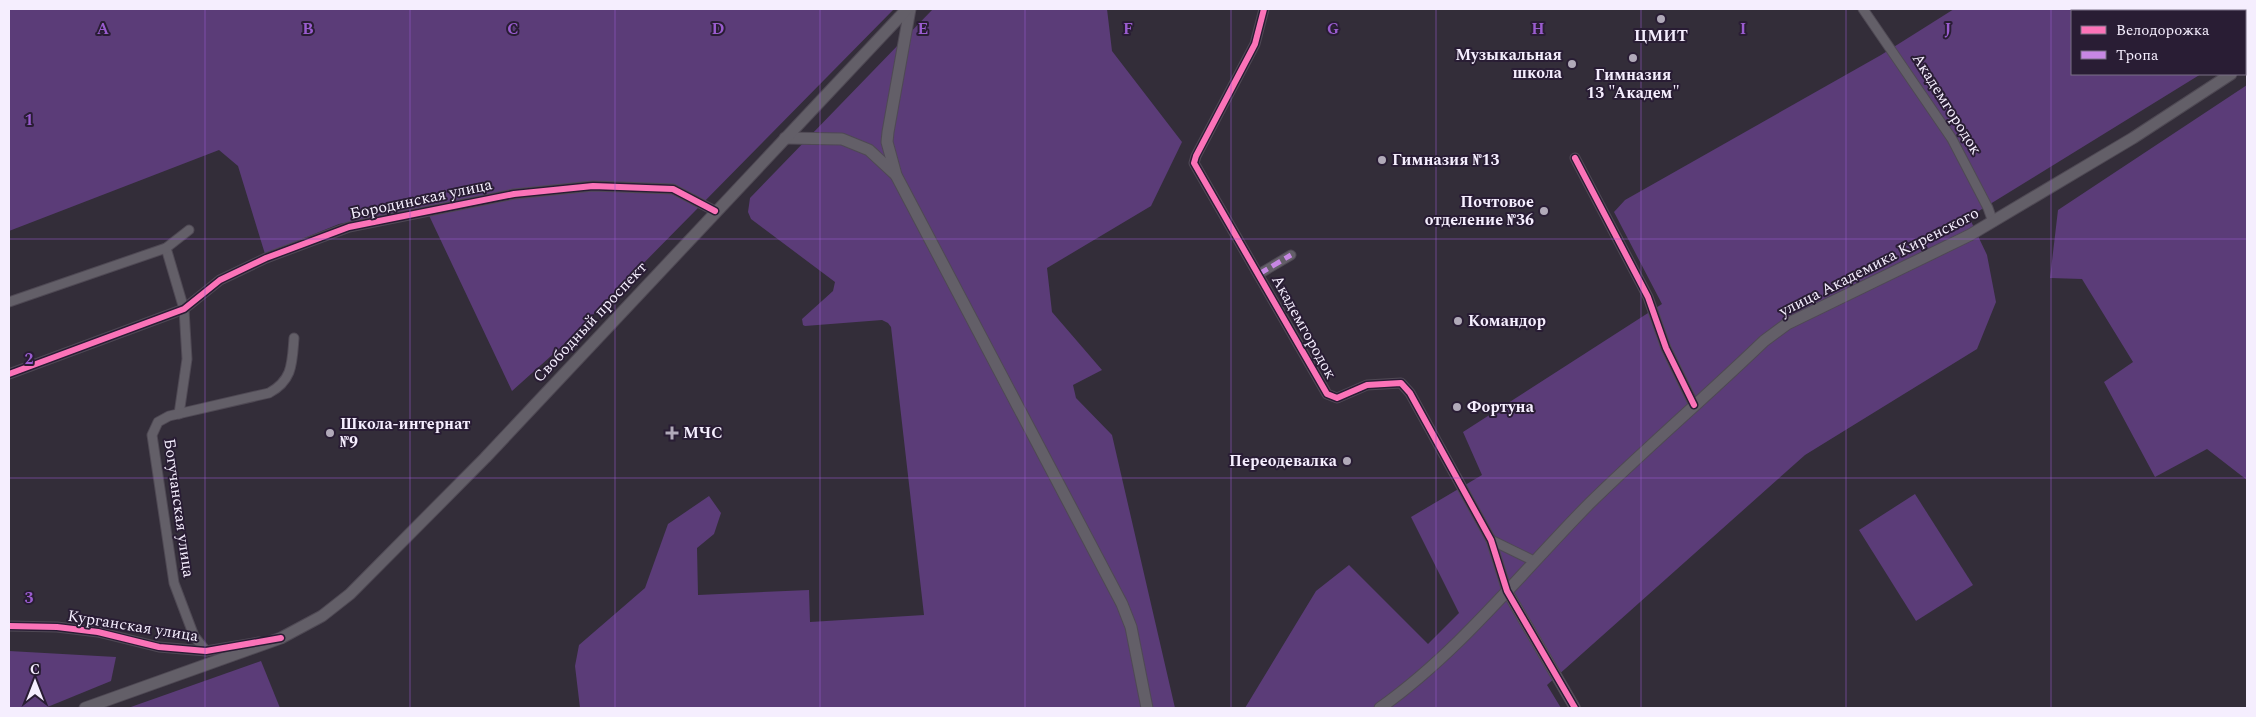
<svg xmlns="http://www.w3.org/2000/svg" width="2256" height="717" viewBox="0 0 2256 717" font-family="Spectral,serif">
  <rect width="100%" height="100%" fill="#332d39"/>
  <g fill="#5b3c78">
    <polygon points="9,9 894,9 561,347 512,391 425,207 339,224 265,254 238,166 219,150 9,231"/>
    <polygon points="933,9 1107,9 1112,51 1182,142 1151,206 1047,268 1052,312 1102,370 1073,385 1076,398 1112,435 1175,708 580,708 575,666 579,645 645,588 668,524 709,496 721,513 714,534 697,548 698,595 809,590 810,622 924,615 891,327 888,323 882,320 805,326 803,325 802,319 833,291 835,282 751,219 748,212 750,198"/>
    <polygon points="1954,9 2247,9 2247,46 2245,47 2245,11 2072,11 2072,74 2201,74 1969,217 1987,255 1996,302 1977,349 1805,455 1547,685 1561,708 1245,708 1316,591 1349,565 1428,644 1459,613 1411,517 1482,475 1463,432 1662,304 1614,212 1625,200 1881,55"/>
    <polygon points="2247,85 2247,480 2207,449 2155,477 2104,382 2133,362 2082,279 2050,278 2058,210"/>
    <polygon points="1915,494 1973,585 1916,621 1859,530"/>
    <polygon points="9,651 116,657 111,681 45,708 9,708"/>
    <polygon points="261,661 280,708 128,708"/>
  </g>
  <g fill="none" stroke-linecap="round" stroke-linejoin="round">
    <g stroke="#4f4954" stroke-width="11">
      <g id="minor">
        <polyline points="1264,9 1255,44 1196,156 1194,163 1327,394 1337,398 1367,385 1401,383 1410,393 1491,540 1507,591"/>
        <polyline points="1863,9 1952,139 1988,208 1993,222"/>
        <polyline points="2238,9 2240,11"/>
        <polyline points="2245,19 2247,23"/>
        <polyline points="1575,158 1648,297 1666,348 1694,405"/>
        <polyline points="166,248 184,309 187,359 179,414"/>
        <polyline points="1259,274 1291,255"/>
        <polyline points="9,302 166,248 189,230"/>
        <polyline points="9,374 184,309 220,280 266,258 349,227 514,194 593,186 673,189 715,211"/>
        <polyline points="1491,540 1534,561"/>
        <polyline points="9,626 57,627 98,632 159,647 206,651 259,642"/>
        <path d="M206 651 194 636 174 583 152 435 158 422 169 416 269 393C293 380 292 363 294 338"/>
      </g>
    </g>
    <g stroke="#4f4954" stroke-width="12">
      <polyline id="tertiary" points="1507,591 1575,708"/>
    </g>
    <g stroke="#4f4954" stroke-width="13">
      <g id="secondary">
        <polyline points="910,9 888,132 887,142 896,175 1122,604 1131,627 1147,708"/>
        <polyline points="2245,64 2247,62"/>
        <polyline points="785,138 842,139 869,150 896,175"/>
        <polyline points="85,708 281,638 322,616 350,594 485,458 907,9"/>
        <path d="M1380 708C1459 652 1521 573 1589 504 1646 448 1707 396 1764 341L1787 324 1970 235 2133 138 2231 74"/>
      </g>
    </g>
    <use href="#minor" stroke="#635f68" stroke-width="9"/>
    <use href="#tertiary" stroke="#635f68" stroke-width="10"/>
    <use href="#secondary" stroke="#635f68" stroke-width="11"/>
    <polyline stroke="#c787e3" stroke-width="5" stroke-dasharray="10 5" stroke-linecap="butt" points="1259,274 1291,255"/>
    <g stroke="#291d34" stroke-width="9">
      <g id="cycleway">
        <polyline points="1264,9 1255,44 1196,156 1194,163 1327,394 1337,398 1367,385 1401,383 1410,393 1491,540 1507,591 1575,708"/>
        <polyline points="1575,158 1648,297 1666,348 1694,405"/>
        <polyline points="9,374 184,309 220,280 266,258 349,227 514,194 593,186 673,189 715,211"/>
        <polyline points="9,626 57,627 98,632 159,647 206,651 281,638"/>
      </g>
    </g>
    <use href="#cycleway" stroke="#fb73b8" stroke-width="6"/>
  </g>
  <path fill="none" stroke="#9a5ccf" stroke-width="1" stroke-opacity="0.55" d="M205 9V708M410 9V708M615 9V708M820 9V708M1025 9V708M1231 9V708M1436 9V708M1641 9V708M1846 9V708M2051 9V708M9 239H2247M9 478H2247"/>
  <g fill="#b1aab9" stroke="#291d34" stroke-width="2">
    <circle cx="1661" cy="19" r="5"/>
    <circle cx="1633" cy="58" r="5"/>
    <circle cx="1572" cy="64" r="5"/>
    <circle cx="1382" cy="160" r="5"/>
    <circle cx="1544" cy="211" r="5"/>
    <circle cx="1458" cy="321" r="5"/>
    <circle cx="1457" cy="407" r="5"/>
    <circle cx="330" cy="433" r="5"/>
    <path d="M669.5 425.5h5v5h5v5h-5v5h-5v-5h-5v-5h5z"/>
    <circle cx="1347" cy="461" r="5"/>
  </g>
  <g text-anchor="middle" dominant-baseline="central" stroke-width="4" stroke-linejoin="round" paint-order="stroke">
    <g font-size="16" font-weight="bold" fill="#f5eefe" stroke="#291d34" text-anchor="start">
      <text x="1661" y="36" text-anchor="middle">ЦМИТ</text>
      <text x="1562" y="55" text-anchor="end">Музыкальная<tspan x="1562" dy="18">школа</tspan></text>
      <text x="1633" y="75" text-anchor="middle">Гимназия<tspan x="1633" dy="18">13 "Академ"</tspan></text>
      <text x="1392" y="160">Гимназия №13</text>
      <text x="1534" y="202" text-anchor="end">Почтовое<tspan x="1534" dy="18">отделение №36</tspan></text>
      <text x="1468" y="321">Командор</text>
      <text x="1467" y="407">Фортуна</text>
      <text x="340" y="424">Школа-интернат<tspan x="340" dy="18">№9</tspan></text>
      <text x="683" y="433">МЧС</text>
      <text x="1337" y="461" text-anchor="end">Переодевалка</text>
    </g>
    <g font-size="16" fill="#f5eefe" stroke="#291d34">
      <text transform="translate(1947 104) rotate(58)">Академгородок</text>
      <text transform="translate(421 199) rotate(-12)">Бородинская улица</text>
      <text transform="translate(1879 262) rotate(-27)">улица Академика Киренского</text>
      <text transform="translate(590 322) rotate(-47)">Свободный проспект</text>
      <text transform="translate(1304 327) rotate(61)">Академгородок</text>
      <text transform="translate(179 508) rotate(82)">Богучанская улица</text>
      <text transform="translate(133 626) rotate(9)">Курганская улица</text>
    </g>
  </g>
  <g font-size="16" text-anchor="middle" font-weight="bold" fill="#9a5ccf" stroke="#291d34" stroke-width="4" stroke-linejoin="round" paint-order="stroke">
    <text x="103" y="34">A</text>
    <text x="308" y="34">B</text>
    <text x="513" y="34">C</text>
    <text x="718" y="34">D</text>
    <text x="923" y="34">E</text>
    <text x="1128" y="34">F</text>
    <text x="1333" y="34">G</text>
    <text x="1538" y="34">H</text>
    <text x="1743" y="34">I</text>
    <text x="1948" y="34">J</text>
    <text x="29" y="125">1</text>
    <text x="29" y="364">2</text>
    <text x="29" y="603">3</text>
  </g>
  <rect width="2256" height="717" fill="none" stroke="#f5eefe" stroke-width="20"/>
  <rect x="2071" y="10" width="175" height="65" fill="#291d34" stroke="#7b7185"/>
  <rect x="2081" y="26" width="25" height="8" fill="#fb73b8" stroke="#7b7185"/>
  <text x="2116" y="35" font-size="15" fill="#f5eefe">Велодорожка</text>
  <rect x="2081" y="51" width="25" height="8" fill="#c787e3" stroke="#7b7185"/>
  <text x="2116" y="60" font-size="15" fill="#f5eefe">Тропа</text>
  <g transform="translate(35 682)" stroke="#291d34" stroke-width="4" paint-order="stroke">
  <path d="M0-4L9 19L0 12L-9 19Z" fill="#f5eefe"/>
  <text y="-8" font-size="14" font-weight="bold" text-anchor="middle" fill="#f5eefe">С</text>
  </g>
</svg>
